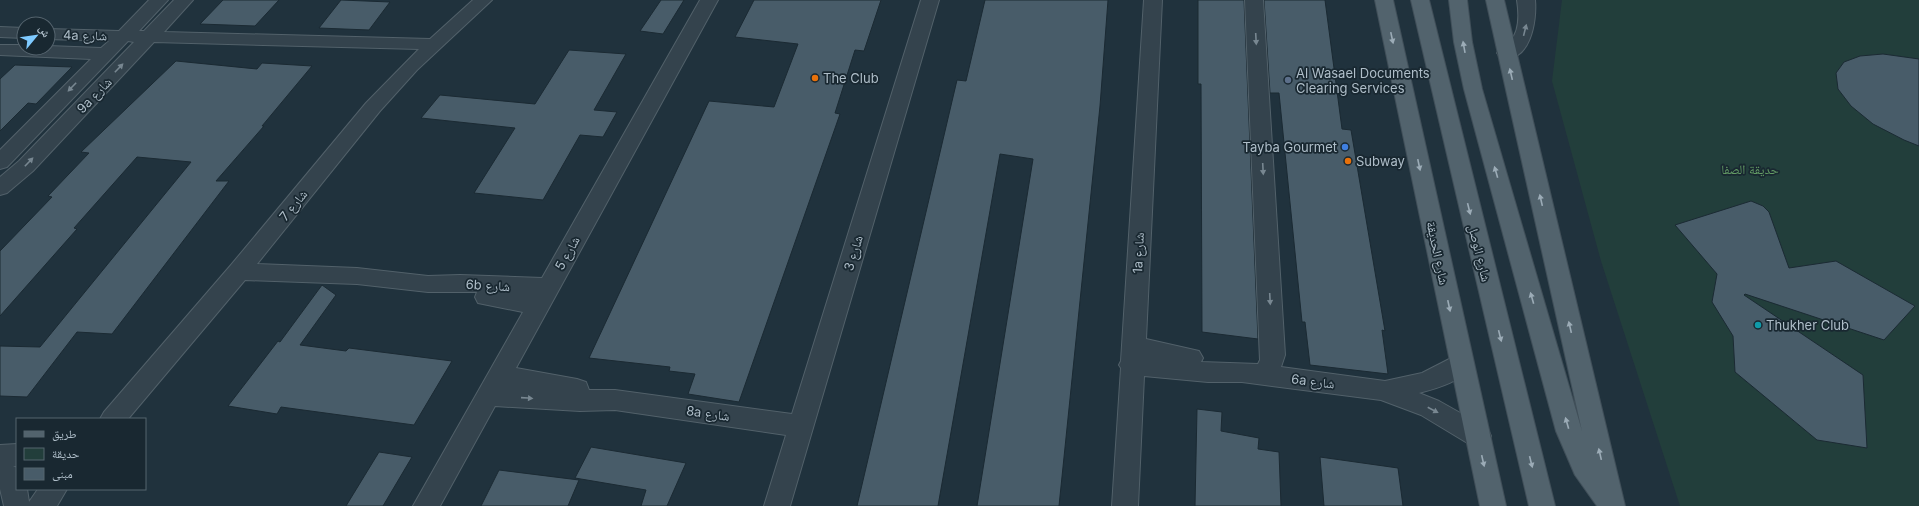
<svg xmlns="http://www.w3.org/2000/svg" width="1919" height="506" viewBox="0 0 1919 506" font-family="Inter,'Noto Naskh Arabic',sans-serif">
  <rect width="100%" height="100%" fill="#20323d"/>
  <polygon fill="#223e3b" points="1562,0 1919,0 1919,506 1680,506 1601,261 1552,81"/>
  <g fill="#485c69" stroke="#1b2a33">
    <polygon points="223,0 279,0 255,26 200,24"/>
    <polygon points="341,0 390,2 369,30 319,28"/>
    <polygon points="661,0 684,0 663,34 640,31"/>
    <polygon points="754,0 881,0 864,51 855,50 835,113 840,114 739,402 688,394 695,374 669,371 670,367 589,358 709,101 774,107 798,44 735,37"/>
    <polygon points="985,0 1108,0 1100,106 1059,506 977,506 1033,159 1000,154 938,506 857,506 957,80 966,81"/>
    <polygon points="1198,0 1244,0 1258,339 1202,332 1201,84 1198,84"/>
    <polygon points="1264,0 1325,0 1342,129 1351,130 1385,331 1382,330 1388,374 1310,365 1305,322 1302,322 1279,93 1270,93"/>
    <polygon points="569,50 626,54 594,110 617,112 603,137 580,135 543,200 474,193 515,128 421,118 440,95 535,104"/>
    <polygon points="1883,54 1919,59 1919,146 1904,140 1873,124 1851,106 1838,89 1836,73 1844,62 1860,56"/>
    <polygon points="176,61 257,69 262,63 312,66 262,126 264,126 216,181 229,181 112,334 77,332 27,397 0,396 0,346 40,347 191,162 137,157 74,228 77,229 0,316 0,251 52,197 48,196 89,153 81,152"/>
    <polygon points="15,65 72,67 36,104 28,103 0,131 0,79"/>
    <polygon points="1751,201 1763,206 1769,212 1789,268 1836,261 1915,306 1884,340 1745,294 1744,295 1863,375 1867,448 1817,440 1735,372 1733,336 1712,302 1717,274 1675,225"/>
    <polygon points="322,285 336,295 300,345 346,351 349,348 452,361 414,425 281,407 277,414 228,406 278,341 280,342"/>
    <polygon points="1197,409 1222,412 1221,431 1259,438 1258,449 1279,452 1281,506 1195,506"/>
    <polygon points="591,447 686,463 667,506 641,506 646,490 575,478"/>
    <polygon points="379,452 412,457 383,506 346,506"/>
    <polygon points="1320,457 1398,468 1403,506 1324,506"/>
    <polygon points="499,470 579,480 568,506 481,506"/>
  </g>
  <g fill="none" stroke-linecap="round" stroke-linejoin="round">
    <g stroke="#52616a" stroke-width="2">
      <g id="street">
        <polygon points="149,0 168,0 139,31 144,31 174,0 193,0 164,32 430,39 473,0 492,0 417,70 380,111 257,264 357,268 428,276 460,275 542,278 700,0 718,0 516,368 577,379 586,382 589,390 615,390 792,414 921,0 939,0 790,506 764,506 786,435 615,410 580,411 495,406 440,506 413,506 523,312 478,303 475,297 477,292 428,292 357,284 245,280 128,419 100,419 104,412 231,265 366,103 419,49 154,42 33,171 7,193 0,195 0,177 19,161 134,42 128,41 7,167 0,169 0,150 91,59 0,55 0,45 24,45 24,48 48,48 48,46 101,48 109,41 48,39 48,29 119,31"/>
        <path d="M1144 0H1162L1146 339 1199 351 1203 358 1201 362 1258 364 1260 360 1245 0H1263L1285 355 1281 367 1385 381 1422 373 1461 353 1470 356 1473 363C1464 381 1438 388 1419 393L1439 401 1487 428 1491 436 1487 444 1478 447 1469 444 1421 415 1381 400 1242 382H1208L1144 376 1138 506H1112L1121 368 1119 365 1121 361Z"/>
        <path d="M1517 0H1535C1537 21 1530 65 1500 57L1497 53C1501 48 1507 45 1511 40 1520 30 1519 13 1517 0Z"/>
        <polygon points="0,27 24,28 24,38 0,37"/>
        <polygon points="17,444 17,466 13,466 17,468 17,489 27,489 29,502 38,489 67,489 57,506 4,506 0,489 0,445"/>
      </g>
    </g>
    <g stroke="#404f59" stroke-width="2">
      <g id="primary">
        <polygon points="1375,0 1393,0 1506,506 1480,506"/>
        <polygon points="1411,0 1429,0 1555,506 1529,506"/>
        <polygon points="1449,0 1467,0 1472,42 1482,89 1582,431 1486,0 1504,0 1625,506 1597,506 1575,475 1556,431 1464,89 1454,42"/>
      </g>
    </g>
    <use href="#street" fill="#34434d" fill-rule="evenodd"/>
    <use href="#primary" fill="#52636d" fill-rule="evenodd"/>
  </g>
  <defs><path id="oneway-solid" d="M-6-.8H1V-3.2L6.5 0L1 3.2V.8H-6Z"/></defs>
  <g fill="#788791">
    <use href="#oneway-solid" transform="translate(1525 30) rotate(-76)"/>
    <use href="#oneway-solid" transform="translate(1256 39) rotate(87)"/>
    <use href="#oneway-solid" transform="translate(119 68) rotate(-46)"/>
    <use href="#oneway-solid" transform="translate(72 87) rotate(134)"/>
    <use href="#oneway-solid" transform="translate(29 162) rotate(-46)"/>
    <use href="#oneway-solid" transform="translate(1263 169) rotate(87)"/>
    <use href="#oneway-solid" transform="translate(1270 299) rotate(87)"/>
    <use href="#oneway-solid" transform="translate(527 398) rotate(4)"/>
    <use href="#oneway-solid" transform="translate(1433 410) rotate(28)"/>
  </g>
  <g fill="#9cacb7">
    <use href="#oneway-solid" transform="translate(1392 38) rotate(78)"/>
    <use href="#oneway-solid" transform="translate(1464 47) rotate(-100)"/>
    <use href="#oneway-solid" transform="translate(1511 74) rotate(-103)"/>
    <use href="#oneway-solid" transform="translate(1419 165) rotate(78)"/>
    <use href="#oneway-solid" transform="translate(1496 172) rotate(-106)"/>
    <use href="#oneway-solid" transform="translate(1541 200) rotate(-103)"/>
    <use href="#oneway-solid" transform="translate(1469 209) rotate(76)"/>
    <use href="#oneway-solid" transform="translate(1532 298) rotate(-106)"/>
    <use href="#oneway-solid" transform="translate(1449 306) rotate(78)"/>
    <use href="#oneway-solid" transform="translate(1570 327) rotate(-103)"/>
    <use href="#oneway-solid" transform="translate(1500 336) rotate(76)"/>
    <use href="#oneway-solid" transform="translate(1567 423) rotate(-106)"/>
    <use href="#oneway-solid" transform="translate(1600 454) rotate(-103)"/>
    <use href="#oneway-solid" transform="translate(1483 461) rotate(77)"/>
    <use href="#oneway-solid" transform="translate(1531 462) rotate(76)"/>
  </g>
  <g fill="#e8710a" stroke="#192831" stroke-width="1.5">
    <circle cx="815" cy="78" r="4"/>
    <circle cx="1348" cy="161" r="4"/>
  </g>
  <circle fill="#5c6f8a" stroke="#192831" stroke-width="1.5" cx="1288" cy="80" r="4"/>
  <circle fill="#3f7fe0" stroke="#192831" stroke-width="1.5" cx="1345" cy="147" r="4"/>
  <circle fill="#0f9aa8" stroke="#192831" stroke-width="1.5" cx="1758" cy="325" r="4"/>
  <g text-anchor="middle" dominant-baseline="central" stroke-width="3.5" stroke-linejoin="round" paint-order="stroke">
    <g font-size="13" fill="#afbec9" stroke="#192831">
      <text transform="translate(85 35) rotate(1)">4a شارع</text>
      <text transform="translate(94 95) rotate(-46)">9a شارع</text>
      <text transform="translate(293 205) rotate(-51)">شارع 7</text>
      <text transform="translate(567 253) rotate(-61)">شارع 5</text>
      <text transform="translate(853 253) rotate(-73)">شارع 3</text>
      <text transform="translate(1138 253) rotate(-87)">1a شارع</text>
      <text transform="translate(1438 253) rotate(78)">شارع الحديقة</text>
      <text transform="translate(1480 253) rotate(76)">شارع الوصل</text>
      <text transform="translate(488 285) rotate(3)">6b شارع</text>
      <text transform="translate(1313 381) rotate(7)">6a شارع</text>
      <text transform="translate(708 413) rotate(8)">8a شارع</text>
    </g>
    <g font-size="13" fill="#afbec9" stroke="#192831" text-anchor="start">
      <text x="1296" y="73">Al Wasael Documents<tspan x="1296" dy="15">Clearing Services</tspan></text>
      <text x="823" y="78">The Club</text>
      <text x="1337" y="147" text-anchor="end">Tayba Gourmet</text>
      <text x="1356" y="161">Subway</text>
      <text x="1766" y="325">Thukher Club</text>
    </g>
    <g font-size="13" fill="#649c65" stroke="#192831">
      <text x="1750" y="169">حديقة الصفا</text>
    </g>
  </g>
  <rect x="16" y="418" width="130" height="72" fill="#192831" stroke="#55646e"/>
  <rect x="24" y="431" width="20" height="6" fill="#52636d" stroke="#55646e"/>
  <text x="52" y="438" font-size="12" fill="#afbec9">طريق</text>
  <rect x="24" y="448" width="20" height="12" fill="#223e3b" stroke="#55646e"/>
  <text x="52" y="458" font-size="12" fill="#afbec9">حديقة</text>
  <rect x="24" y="468" width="20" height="12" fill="#485c69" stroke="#55646e"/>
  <text x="52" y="478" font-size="12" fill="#afbec9">مبنى</text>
  <g transform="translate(36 36) rotate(61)"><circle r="19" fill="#192831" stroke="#55646e"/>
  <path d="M0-3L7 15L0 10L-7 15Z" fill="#7ecaff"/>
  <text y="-6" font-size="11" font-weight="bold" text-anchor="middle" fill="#afbec9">ش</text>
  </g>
</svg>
